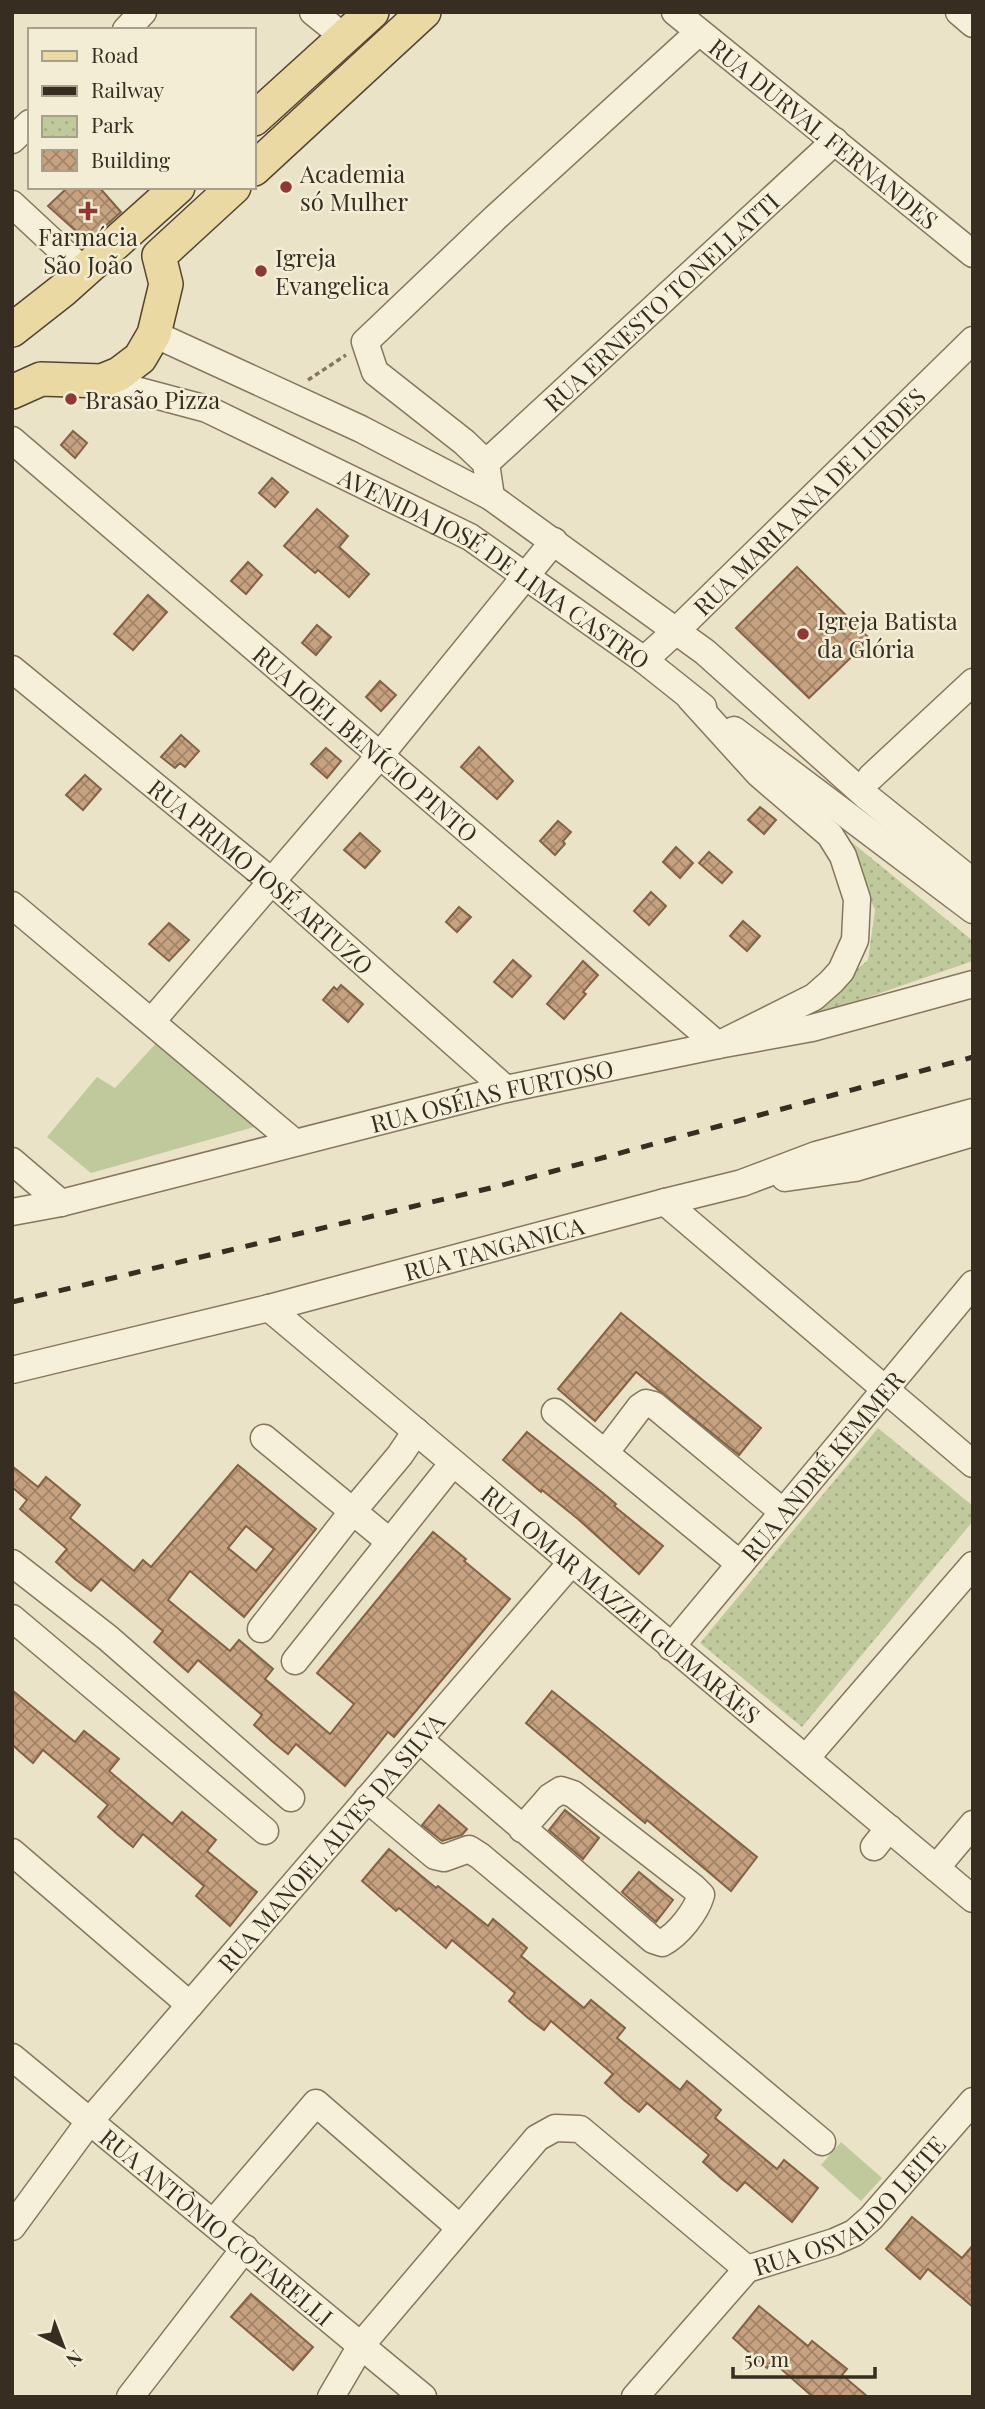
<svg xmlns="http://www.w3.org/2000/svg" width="985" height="2409" viewBox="0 0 985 2409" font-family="'Playfair Display',serif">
  <defs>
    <pattern id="park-dots" width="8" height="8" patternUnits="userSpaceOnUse" patternTransform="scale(1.75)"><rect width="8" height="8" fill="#c0c99c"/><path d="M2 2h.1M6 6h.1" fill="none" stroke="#a6ad86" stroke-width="1.8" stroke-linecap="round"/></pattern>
    <pattern id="building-cross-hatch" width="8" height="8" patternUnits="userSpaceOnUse" patternTransform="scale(1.75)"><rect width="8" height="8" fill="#c6a280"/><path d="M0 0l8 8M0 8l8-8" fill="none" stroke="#a28468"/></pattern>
  </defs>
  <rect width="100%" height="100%" fill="#ebe3c7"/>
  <g fill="#c0c99c">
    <polygon points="159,1040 261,1125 91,1173 47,1137 97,1077 115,1088"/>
    <polygon points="841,2142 882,2178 861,2201 821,2165"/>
  </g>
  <g fill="url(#park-dots)">
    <polygon points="838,831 973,941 973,961 796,1022 868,960 875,910"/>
    <polygon points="878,1428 973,1506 973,1521 802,1727 700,1643"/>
  </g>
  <g fill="url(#building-cross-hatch)" stroke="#836246" stroke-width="2" fill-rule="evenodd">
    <polygon points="68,187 99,187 121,212 88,242 48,206"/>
    <polygon points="73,431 87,443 75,458 61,445"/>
    <polygon points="272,478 288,492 275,507 259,493"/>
    <polygon points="317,509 348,536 339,547 369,574 349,597 318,570 315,573 284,546"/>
    <polygon points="248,562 262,575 246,594 231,581"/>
    <polygon points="797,567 870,639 809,698 736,628"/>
    <polygon points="148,595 167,612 133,650 114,634"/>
    <polygon points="317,625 331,637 316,655 302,643"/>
    <polygon points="380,681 396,695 381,711 366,697"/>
    <polygon points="181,735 199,751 185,767 180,763 175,768 161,757"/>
    <polygon points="479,747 513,781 497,799 461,767"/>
    <polygon points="326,748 341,761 327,778 311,764"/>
    <polygon points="85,775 101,789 83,810 66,795"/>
    <polygon points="760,807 776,820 764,834 748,820"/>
    <polygon points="558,821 571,832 563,841 565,844 555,855 540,841"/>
    <polygon points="360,833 380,851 365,868 344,850"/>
    <polygon points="676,847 693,863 680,878 663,862"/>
    <polygon points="709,852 732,872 722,883 699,863"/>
    <polygon points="651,892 666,906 649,925 634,911"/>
    <polygon points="459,907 471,917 457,932 446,922"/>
    <polygon points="743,921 760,936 747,951 730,936"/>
    <polygon points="169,923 189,940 169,961 149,944"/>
    <polygon points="513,960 531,976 512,997 494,982"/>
    <polygon points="583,961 598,975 583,992 586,994 564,1019 547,1004"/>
    <polygon points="341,985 363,1004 348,1022 323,1000 334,987 337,990"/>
    <polygon points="621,1313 761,1428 739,1455 636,1372 595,1421 558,1389"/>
    <polygon points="527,1432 603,1493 616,1504 614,1506 663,1546 639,1574 578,1519 542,1490 541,1492 503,1460"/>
    <path d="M238 1465 316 1529 244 1617 190 1571 168 1600 230 1651 239 1640 258 1656 273 1669 265 1679 330 1734 354 1704 317 1673 433 1532 466 1559 464 1561 510 1599 394 1737 388 1732 345 1786 296 1744 288 1754 273 1742 254 1725 262 1715 198 1660 188 1672 173 1659 154 1642 163 1631 101 1579 91 1591 75 1579 56 1562 67 1549 20 1509 27 1500 12 1487V1466L38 1487 46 1477 80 1505 70 1518 134 1571 143 1560 151 1567ZM246 1526 274 1549 256 1571 228 1548Z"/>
    <polygon points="12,1690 75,1742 84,1731 119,1759 109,1771 172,1824 182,1812 216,1840 207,1851 257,1892 230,1926 196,1896 204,1886 143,1834 133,1847 117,1834 98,1817 108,1805 43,1750 33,1763 18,1750 12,1744"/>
    <polygon points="552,1691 757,1857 731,1891 647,1820 645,1823 526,1723"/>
    <polygon points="439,1805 467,1829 462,1835 442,1841 422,1825"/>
    <polygon points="565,1810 599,1838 583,1859 549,1830"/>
    <polygon points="389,1849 436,1888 438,1886 488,1926 493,1919 512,1935 527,1948 521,1956 584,2008 591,2000 625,2028 617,2038 680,2090 687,2081 706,2097 721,2110 715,2118 777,2169 784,2160 818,2188 792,2222 745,2182 737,2191 722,2179 703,2162 709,2155 647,2103 639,2112 624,2100 605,2083 613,2074 551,2021 544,2030 528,2018 509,2001 515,1993 452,1940 446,1948 399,1908 396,1911 362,1881"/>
    <polygon points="639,1872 673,1900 656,1922 622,1892"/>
    <polygon points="912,2217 962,2258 973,2245 973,2307 928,2269 920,2279 886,2249"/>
    <polygon points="251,2294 313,2347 293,2370 231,2317"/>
    <polygon points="759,2306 808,2346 812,2341 847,2369 842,2375 868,2397 813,2397 772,2361 767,2368 752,2355 733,2338"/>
  </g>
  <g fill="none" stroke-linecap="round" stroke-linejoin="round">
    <g stroke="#86765e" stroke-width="29">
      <g id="minor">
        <polyline points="313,12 344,37"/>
        <path id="s1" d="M675 12 973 254"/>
        <polyline points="959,12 973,24"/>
        <polyline points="126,30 143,12"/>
        <polyline points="12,140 30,123"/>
        <polyline points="12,204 84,271"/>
        <polyline points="154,334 361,429 491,497 705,652 866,796 973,882"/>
        <path id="s2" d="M102 381 207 409 470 537 644 660 703 707"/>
        <path id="s3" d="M12 440 718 1045 814 997 831 982 841 971 855 940 857 899 843 856 830 835 759 774 690 698"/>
        <path id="s4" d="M486 463 835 141"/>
        <polyline points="491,497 486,463 464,442 375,372 365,342 495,218 699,32"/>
        <path id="s5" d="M644 660 676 631 973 340"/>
        <path id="s6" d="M12 669 271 881 506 1089"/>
        <polyline points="734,730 973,910"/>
        <polyline points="871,777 973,682"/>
        <polyline points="12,905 294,1142"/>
        <polyline points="152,1021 381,754 554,541"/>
        <polyline points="12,1161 61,1203"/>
        <polyline points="785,1178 855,1168 973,1133"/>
        <polyline points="665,1202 973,1464"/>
        <path id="s7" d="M12 1212 61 1203 506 1089 718 1045 812 1028 973 984"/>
        <path id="s8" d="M269 1308 973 1899"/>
        <path id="s9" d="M12 1370 269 1308 665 1202 742 1183 816 1155 973 1112"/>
        <polyline points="555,1412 740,1564"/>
        <polyline points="264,1438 390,1542"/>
        <polyline points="605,1453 640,1407 646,1403 654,1405 783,1512"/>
        <polyline points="12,1563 108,1638 291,1798"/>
        <polyline points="12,1618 265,1831"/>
        <polyline points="261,1629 353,1511 400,1455 416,1431"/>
        <path id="s10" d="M671 1647 973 1284"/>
        <polyline points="295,1661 453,1463"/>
        <path d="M419 1739 653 1940 662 1943C678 1935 696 1912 701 1895L693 1887 573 1794 561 1790 550 1797 522 1829"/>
        <polyline points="806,1758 973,1565"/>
        <polyline points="367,1799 435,1856 444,1858 469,1849 480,1856 822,2142"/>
        <polyline points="874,1847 889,1828"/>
        <polyline points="12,1852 190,2005"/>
        <polyline points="936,1868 973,1824"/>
        <path id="s11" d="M12 2057 423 2397"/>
        <polyline points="214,2222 316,2103 460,2228"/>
        <path id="s12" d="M12 2227 89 2122 571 1563"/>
        <polyline points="130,2397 245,2248"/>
        <polyline points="331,2397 362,2344 537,2138 555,2128 580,2129 747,2269"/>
        <path id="s13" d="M635 2397 747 2269 834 2242 854 2233 871 2218 973 2101"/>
      </g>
    </g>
    <g stroke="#544432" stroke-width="36">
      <g id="major">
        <polyline points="254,119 372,12"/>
        <polyline points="254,169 424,12"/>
        <polyline points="12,330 63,290 178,187"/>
        <polyline points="12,392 41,379 102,381 119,374 140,358 154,334 166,284 159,256 234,187"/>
      </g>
    </g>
    <polyline stroke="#86765e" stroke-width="3.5" stroke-dasharray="5 3.5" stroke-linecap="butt" points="308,380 346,355"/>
    <use href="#minor" stroke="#f6f0da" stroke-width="26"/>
    <use href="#major" stroke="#ebd9a3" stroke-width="33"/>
    <polyline stroke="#372d20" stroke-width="5" stroke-dasharray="12 12" stroke-linecap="butt" points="12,1302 499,1186 973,1057"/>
  </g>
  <g fill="#903833" stroke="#f3edd6" stroke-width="2.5">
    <circle cx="286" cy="187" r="7"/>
    <path d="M84.5 200.5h7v7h7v7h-7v7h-7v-7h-7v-7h7z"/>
    <circle cx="261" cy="271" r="7"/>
    <circle cx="71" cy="399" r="7"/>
    <circle cx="803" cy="634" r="7"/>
  </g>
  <g text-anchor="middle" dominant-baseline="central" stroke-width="5" stroke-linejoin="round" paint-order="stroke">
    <g font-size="24" fill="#372d20" stroke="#f3edd6">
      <text stroke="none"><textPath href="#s1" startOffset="192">RUA DURVAL FERNANDES</textPath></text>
      <text stroke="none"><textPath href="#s4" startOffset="238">RUA ERNESTO TONELLATTI</textPath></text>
      <text stroke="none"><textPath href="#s5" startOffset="229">RUA MARIA ANA DE LURDES</textPath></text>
      <text stroke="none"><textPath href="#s2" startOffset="438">AVENIDA JOSÉ DE LIMA CASTRO</textPath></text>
      <text stroke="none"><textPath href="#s3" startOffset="466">RUA JOEL BENÍCIO PINTO</textPath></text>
      <text stroke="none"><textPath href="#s6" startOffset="324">RUA PRIMO JOSÉ ARTUZO</textPath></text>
      <text stroke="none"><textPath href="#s7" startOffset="494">RUA OSÉIAS FURTOSO</textPath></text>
      <text stroke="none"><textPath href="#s9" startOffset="497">RUA TANGANICA</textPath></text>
      <text stroke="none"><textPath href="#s10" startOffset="236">RUA ANDRÉ KEMMER</textPath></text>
      <text stroke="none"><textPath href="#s8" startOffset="460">RUA OMAR MAZZEI GUIMARÃES</textPath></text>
      <text stroke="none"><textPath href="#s12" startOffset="500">RUA MANOEL ALVES DA SILVA</textPath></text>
      <text stroke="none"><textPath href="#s13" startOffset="294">RUA OSVALDO LEITE</textPath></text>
      <text stroke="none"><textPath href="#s11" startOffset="266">RUA ANTÔNIO COTARELLI</textPath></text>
    </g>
    <g font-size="24" fill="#372d20" stroke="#f3edd6" text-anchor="start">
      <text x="300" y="173">Academia<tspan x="300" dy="28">só Mulher</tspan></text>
      <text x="88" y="236" text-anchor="middle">Farmácia<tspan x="88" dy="28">São João</tspan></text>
      <text x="275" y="257">Igreja<tspan x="275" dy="28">Evangelica</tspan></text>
      <text x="85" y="399">Brasão Pizza</text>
      <text x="817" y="620">Igreja Batista<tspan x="817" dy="28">da Glória</tspan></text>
    </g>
  </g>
  <rect width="985" height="2409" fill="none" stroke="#372d20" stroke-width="28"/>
  <rect x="28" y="28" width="228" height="161" fill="#f3edd6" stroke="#a8a08d" stroke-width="2"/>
  <rect x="42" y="51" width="35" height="10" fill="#ebd9a3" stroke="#a8a08d" stroke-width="2"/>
  <text x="91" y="63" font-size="21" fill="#372d20">Road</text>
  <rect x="42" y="86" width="35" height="10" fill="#372d20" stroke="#a8a08d" stroke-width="2"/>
  <text x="91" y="98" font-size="21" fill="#372d20">Railway</text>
  <rect x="42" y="116" width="35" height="21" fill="url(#park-dots)" stroke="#a8a08d" stroke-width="2"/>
  <text x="91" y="133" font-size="21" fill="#372d20">Park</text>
  <rect x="42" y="150" width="35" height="21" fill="url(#building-cross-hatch)" stroke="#a8a08d" stroke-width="2"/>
  <text x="91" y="168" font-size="21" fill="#372d20">Building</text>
  <g transform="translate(63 2346) rotate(138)" stroke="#f3edd6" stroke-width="5" paint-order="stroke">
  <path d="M0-5L12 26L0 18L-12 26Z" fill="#372d20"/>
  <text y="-10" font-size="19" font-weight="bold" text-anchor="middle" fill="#372d20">N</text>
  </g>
  <path d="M733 2367v10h142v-10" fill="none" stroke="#372d20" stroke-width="3.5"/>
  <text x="744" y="2367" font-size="21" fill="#372d20" stroke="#f3edd6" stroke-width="5" paint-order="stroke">50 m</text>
</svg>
